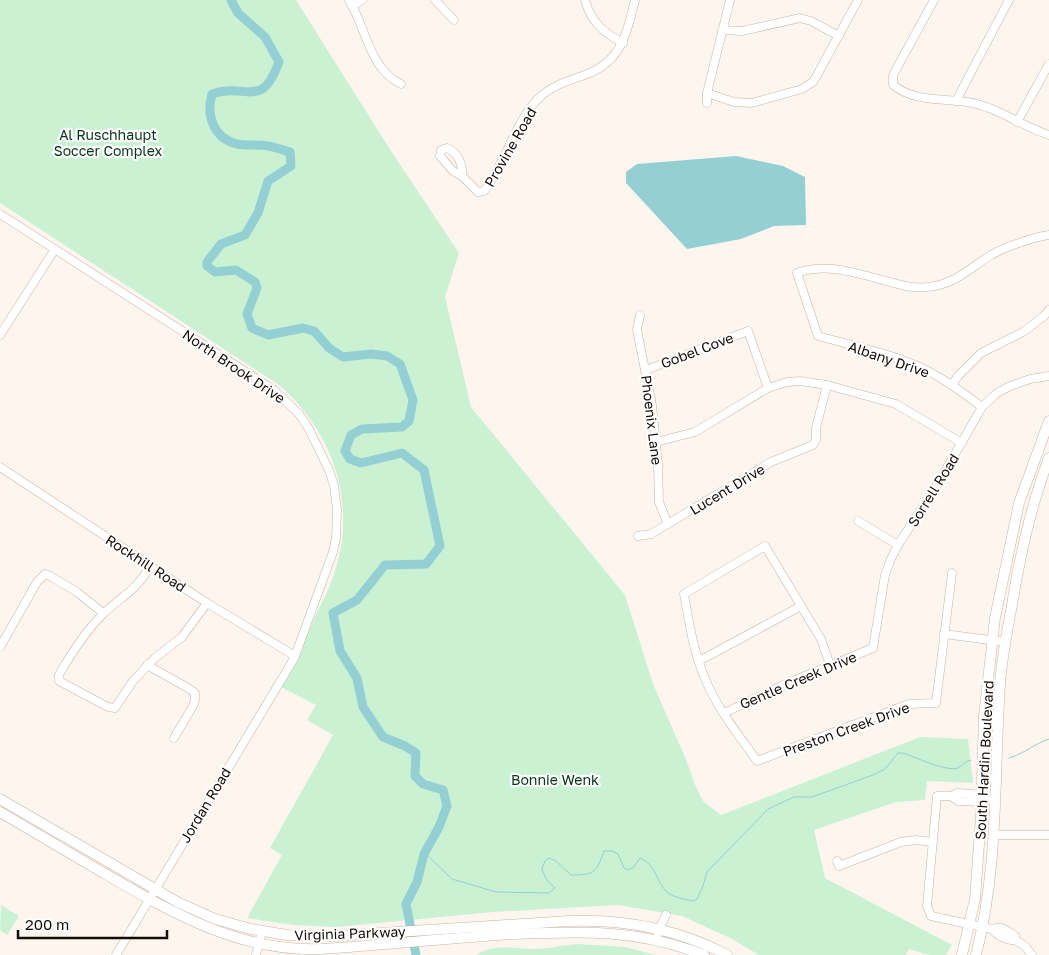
<svg xmlns="http://www.w3.org/2000/svg" width="1049" height="955" viewBox="0 0 1049 955" font-family="'Golos Text',sans-serif">
  <rect width="100%" height="100%" fill="#fef5ee"/>
  <g fill="#caf2d2">
    <path d="M0 0H296L391 151 459 253 445 297 471 407 625 595 653 684 685 757 696 787 703 801 721 815 920 737 968 739 973 783 927 781 925 800 896 802 814 830 825 878 952 945 946 955H929L909 949 906 955H759L732 939 682 916 618 905 493 912 337 927 292 925 247 918 282 855 270 848 333 735 307 720 316 705 281 687C294 665 304 643 314 619 321 604 329 589 334 574 358 503 333 432 279 385L0 203Z"/>
    <polygon points="1,905 19,916 7,935 0,930"/>
    <path d="M577 944 625 947 656 955H476C495 943 513 949 534 949 548 949 563 945 577 944Z"/>
  </g>
  <polygon fill="#94cfd4" points="736,156 783,166 805,177 806,225 774,226 741,239 687,249 626,183 626,172 637,164"/>
  <g fill="none" stroke-linecap="round" stroke-linejoin="round">
    <g stroke="#94cfd4" stroke-width="1">
      <path d="M1009 758C1024 754 1034 744 1049 739"/>
      <path d="M425 853 452 879 496 892 549 893 555 888 546 879 542 869 545 861 549 858 556 861 571 875C595 875 596 873 604 851H612L618 854 624 868 628 870 633 868 640 858C656 864 656 882 667 892 673 897 686 900 694 901L697 899 703 886 707 872 768 809 794 797H812L873 775 885 769 898 753H903C915 757 946 772 958 768 963 765 965 761 971 760"/>
    </g>
    <path stroke="#94cfd4" stroke-width="9" d="M231 0 238 13 265 37 279 62C261 111 247 82 212 94 206 115 213 138 237 144 246 146 258 144 268 146 275 147 283 150 290 152L291 166 268 181 258 213 245 235 221 244 207 262V266L215 272 236 270 255 282 257 288 247 314 252 328 268 335 303 328 314 331 329 348 343 357 371 354 387 356 400 364 413 400 409 421 402 427 362 429 351 435 345 451 350 459 361 463 402 453 424 470 440 546 426 564 385 565 357 600 333 613 340 651 357 678 363 707 383 737 405 746 416 753 415 776 423 784 443 790 447 806 439 827 424 854 417 882 406 904 416 955"/>
    <g stroke="#c8b3a3" stroke-width="9">
      <g id="minor">
        <path d="M349 0C366 27 369 69 401 84"/>
        <polyline points="435,0 454,20"/>
        <path d="M585 0C591 22 604 33 623 43"/>
        <path d="M934 0 893 75V85C914 102 942 98 967 102 996 106 1021 126 1049 135"/>
        <polyline points="352,6 362,0"/>
        <polyline points="722,30 742,31 800,18 811,21 839,36"/>
        <polyline points="707,93 734,102 752,103 802,89 813,82 816,77 858,0"/>
        <polyline points="956,101 1009,0"/>
        <polyline points="707,103 707,93 730,0"/>
        <polyline points="1017,122 1049,64"/>
        <path d="M447 148C458 153 463 164 462 176L453 171 440 156 441 150Z"/>
        <path d="M462 176 478 192 484 191C505 164 513 127 536 101 549 87 564 82 582 76 621 63 626 36 635 0"/>
        <polyline points="0,214 274,390 299,414 309,429 329,470 334,486 337,509 336,538 333,552 295,656 289,667 116,955"/>
        <polyline points="640,315 637,329 638,335 652,405 658,465 659,502 668,524"/>
        <polyline points="0,335 55,249"/>
        <polyline points="646,370 748,331 768,388"/>
        <polyline points="952,385 958,376 981,353 1023,332 1044,316 1049,310"/>
        <path d="M982 407C965 394 947 381 928 371 894 354 854 346 818 336L797 273C828 262 859 274 890 282 902 285 915 289 928 287 956 284 968 269 991 255 1005 247 1034 237 1049 235"/>
        <polyline points="656,442 695,432 768,388 787,382 800,381 827,385 896,404 962,443"/>
        <polyline points="0,467 207,603 295,656"/>
        <polyline points="858,521 898,545"/>
        <polyline points="638,536 651,534 771,462 813,445 816,440 816,428 827,385"/>
        <path d="M150 566C136 592 121 596 102 615 85 632 73 651 61 671L59 675V681L108 707 115 708 133 681 155 658 182 637 207 603"/>
        <polyline points="944,634 1005,642"/>
        <polyline points="0,647 37,582 45,574 50,576 77,592 103,613"/>
        <polyline points="699,661 801,606"/>
        <polyline points="147,665 188,688 195,693 195,701 193,706 174,738"/>
        <path d="M830 665 821 639 765 546 684 594C689 621 693 650 704 676 716 707 738 734 757 761L909 704 936 703 952 573"/>
        <polyline points="724,713 783,685 873,648 885,575 891,559 898,545 940,480 982,407 997,393 1010,386 1030,379 1049,376"/>
        <polyline points="951,796 957,793 985,795"/>
        <path d="M995 798 981 802 958 801 951 796H937L927 906 931 916 992 929C1001 925 1008 931 1015 936V940L1025 946 1032 955"/>
        <polyline points="993,835 1049,835"/>
        <polyline points="837,861 839,866 901,842 916,840 932,842"/>
        <path d="M992 929C996 935 1008 941 1015 940"/>
        <polyline points="656,940 659,929 666,915"/>
        <polyline points="256,955 262,931"/>
      </g>
    </g>
    <g stroke="#c8b3a3" stroke-width="11">
      <g id="major">
        <path d="M0 799 179 903 215 919 251 929 287 935 334 936 569 921C624 919 678 929 727 955"/>
        <path d="M0 812C34 832 68 852 102 872 171 912 238 952 321 949 385 945 449 938 514 934 582 931 638 929 704 955"/>
        <polyline points="962,955 975,899 981,817 984,716 995,618 1019,503 1049,421"/>
        <path d="M976 955C999 866 994 774 1000 683 1002 657 1007 631 1012 605 1020 555 1031 505 1049 458"/>
      </g>
    </g>
    <use href="#minor" stroke="#fff" stroke-width="8"/>
    <use href="#major" stroke="#fff" stroke-width="10"/>
  </g>
  <g text-anchor="middle" dominant-baseline="central" stroke-width="4.5" stroke-linejoin="round" paint-order="stroke">
    <g font-size="14" fill="#053417" stroke="#fff">
      <text x="108" y="134">Al Ruschhaupt<tspan x="108" dy="16">Soccer Complex</tspan></text>
      <text x="555" y="779">Bonnie Wenk</text>
    </g>
    <g font-size="14" fill="#130c07" stroke="#fff">
      <text transform="translate(510 147) rotate(-60)">Provine Road</text>
      <text transform="translate(697 350) rotate(-21)">Gobel Cove</text>
      <text transform="translate(889 359) rotate(19)">Albany Drive</text>
      <text transform="translate(234 366) rotate(34)">North Brook Drive</text>
      <text transform="translate(652 420) rotate(83)">Phoenix Lane</text>
      <text transform="translate(727 489) rotate(-31)">Lucent Drive</text>
      <text transform="translate(933 490) rotate(-58)">Sorrell Road</text>
      <text transform="translate(146 563) rotate(33)">Rockhill Road</text>
      <text transform="translate(798 680) rotate(-23)">Gentle Creek Drive</text>
      <text transform="translate(846 729) rotate(-20)">Preston Creek Drive</text>
      <text transform="translate(984 760) rotate(-87)">South Hardin Boulevard</text>
      <text transform="translate(205 805) rotate(-59)">Jordan Road</text>
      <text transform="translate(350 933) rotate(-2)">Virginia Parkway</text>
    </g>
  </g>
  <path d="M18 930v8h149v-8" fill="none" stroke="#130c07" stroke-width="2.5"/>
  <text x="25" y="930" font-size="15" fill="#130c07" stroke="#ffffff" stroke-width="4" paint-order="stroke">200 m</text>
</svg>
